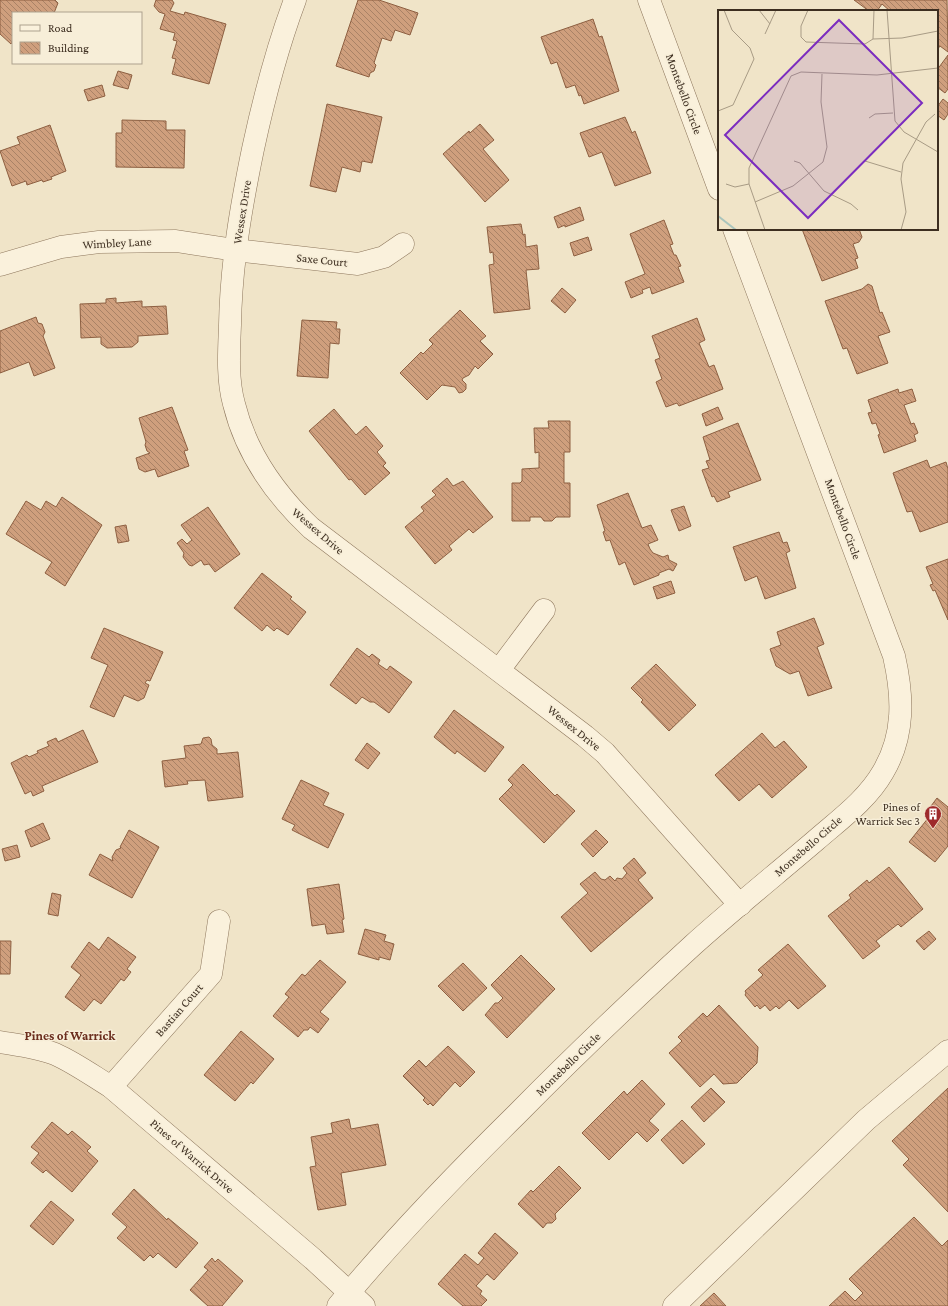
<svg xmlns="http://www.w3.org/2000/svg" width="948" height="1306" viewBox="0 0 948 1306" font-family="'Crimson Pro',serif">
  <defs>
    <pattern id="building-back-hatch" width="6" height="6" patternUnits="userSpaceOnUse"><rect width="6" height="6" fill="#cf9f7d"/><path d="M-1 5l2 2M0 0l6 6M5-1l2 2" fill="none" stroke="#a98266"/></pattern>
  </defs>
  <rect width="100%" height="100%" fill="#f0e4c8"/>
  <g fill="url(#building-back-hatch)" stroke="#8d5f41">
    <polygon points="0,0 55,0 58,3 54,13 13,13 13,41 11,44 0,34"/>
    <polygon points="156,0 172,0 174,3 170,11 184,15 185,12 226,24 209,84 172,74 176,59 172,58 177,41 173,40 175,33 160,29 165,14 159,12 154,6"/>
    <polygon points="358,0 379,0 418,13 410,35 395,30 391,41 382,38 374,63 376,65 374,71 370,73 369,77 336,66"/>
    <polygon points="854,0 947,0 948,52 940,46 937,50 937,11 890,11 882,4 877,11 869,11"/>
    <polygon points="593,19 599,37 602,36 619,91 584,104 581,95 579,96 575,85 566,88 557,62 551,64 541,37"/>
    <polygon points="948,55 948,89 945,93 937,87 937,70"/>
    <polygon points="118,71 132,75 128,89 113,85"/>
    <polygon points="102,85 105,96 88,101 84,90"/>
    <polygon points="943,99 948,103 948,114 944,120 937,115 937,107"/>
    <polygon points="327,104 382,117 372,163 362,161 360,172 342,167 336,192 310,186"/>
    <polygon points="625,117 632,133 635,131 651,173 615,186 602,152 589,157 580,133"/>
    <polygon points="122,120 166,121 166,130 185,130 184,168 116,167 116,133 122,133"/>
    <polygon points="480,124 494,140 483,149 509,180 485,202 443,154 469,131 470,133"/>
    <polygon points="50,125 66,171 51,177 52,179 43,182 42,180 27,185 26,181 12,186 0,151 20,144 17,137"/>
    <polygon points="580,207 584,220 565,227 565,225 558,228 554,217"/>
    <polygon points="664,220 673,244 670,245 674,255 676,255 681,266 678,267 684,282 652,294 650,287 642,290 643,293 631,298 625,282 645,274 630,234"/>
    <polygon points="521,224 523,235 525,234 526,247 537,245 539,269 526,270 530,309 494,313 489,265 494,264 493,252 490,253 487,227"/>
    <polygon points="802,229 859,229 862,237 859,242 853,244 858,258 855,259 858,268 822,281"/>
    <polygon points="588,237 592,250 574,256 570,243"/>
    <polygon points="868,284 872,286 880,313 882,312 890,332 878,336 888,363 857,374 847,348 843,349 825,301 862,289"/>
    <polygon points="562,288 576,300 565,313 551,301"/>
    <polygon points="116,298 116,303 142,301 142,307 166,306 168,334 138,336 138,342 132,347 107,348 101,344 101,337 81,338 80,304 106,303 106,299"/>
    <polygon points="460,310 486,336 480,341 493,354 478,369 475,366 469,375 463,378 462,380 466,384 466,389 463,392 459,393 455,387 442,385 427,400 400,373 421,352 423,354 433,344 429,340"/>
    <polygon points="36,317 38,323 42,324 45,332 43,336 55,368 34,376 29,362 0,373 0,331"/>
    <polygon points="697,318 705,340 699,343 709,367 714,365 723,389 679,406 677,403 666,407 656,382 662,379 655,360 660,358 652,336"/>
    <polygon points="302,320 337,322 336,329 340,329 339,344 330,343 328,378 297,376"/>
    <polygon points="898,389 899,393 912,389 916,401 904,405 911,424 914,423 918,433 914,435 916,441 884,453 878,435 880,434 876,423 872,424 868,413 872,412 868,400"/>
    <polygon points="172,407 188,450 184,451 189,466 158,477 155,469 145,472 139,469 136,458 150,453 147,451 145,445 146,442 139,418"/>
    <polygon points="718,407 723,419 706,426 702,414"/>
    <polygon points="334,409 356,435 366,426 383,446 377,452 386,463 383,466 390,473 365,495 351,479 349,480 309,431"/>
    <polygon points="548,421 570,421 570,452 564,452 564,483 570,483 570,517 556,517 552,521 544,521 541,517 530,517 530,521 512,521 512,483 520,483 522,481 522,469 539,468 539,452 535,453 534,428 549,428"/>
    <polygon points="738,423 761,480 728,492 730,497 717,502 714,496 712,497 702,470 709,468 706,461 710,460 703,437"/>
    <polygon points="927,460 930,468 946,462 948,469 948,522 920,532 912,511 907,512 893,473"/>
    <polygon points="447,478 453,486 463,481 493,517 473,533 469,529 449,546 452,550 435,564 405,527 424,511 421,507 436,495 432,491"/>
    <polygon points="628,493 642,528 651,525 658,540 648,544 650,549 653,553 663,557 668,555 669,560 677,564 673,571 669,569 659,573 659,575 634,585 625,562 619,565 610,540 606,541 603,532 605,531 597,505"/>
    <polygon points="62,497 102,525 65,586 45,573 52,562 6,534 26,501 41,510 46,501 56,507"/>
    <polygon points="684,506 691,526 679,531 671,510"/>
    <polygon points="208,507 240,554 215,572 209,564 204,565 201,560 192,566 189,565 183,557 184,553 177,543 182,539 187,544 192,540 181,525"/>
    <polygon points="126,525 129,541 118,543 115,527"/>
    <polygon points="779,532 783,543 787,542 790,551 786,553 796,588 765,599 757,576 745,581 733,547"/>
    <polygon points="948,559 948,620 935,590 933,591 930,585 933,584 926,567"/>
    <polygon points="262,573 292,597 290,599 306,612 288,635 277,628 274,631 267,625 262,631 234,608"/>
    <polygon points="671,581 675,593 657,599 653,587"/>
    <polygon points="814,618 824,644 817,647 832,688 808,696 799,671 790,674 776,666 770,649 781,645 777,632"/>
    <polygon points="104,628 163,652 150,681 147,680 145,683 149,685 144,698 138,701 124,695 114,717 90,707 108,665 91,658"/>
    <polygon points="357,648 369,657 372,654 380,660 378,664 387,670 390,666 412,682 389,713 374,702 370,702 362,697 356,704 330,685"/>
    <polygon points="656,664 696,705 669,731 641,702 643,700 631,688"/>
    <polygon points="454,710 504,747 485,772 457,751 455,754 434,737"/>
    <polygon points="83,730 98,762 42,786 44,791 33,796 31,791 25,794 11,763 27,755 29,757 38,753 37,751 49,746 47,742 56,738 58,742"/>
    <polygon points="762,733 775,748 784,741 807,767 772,798 759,784 739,801 715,775"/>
    <polygon points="209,737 211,739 212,745 217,749 217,754 238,752 243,797 208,801 205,780 187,781 188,784 165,787 162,761 186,758 184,746 201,744 203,738"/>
    <polygon points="367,743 380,753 368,769 355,760"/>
    <polygon points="523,764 555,796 557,794 575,811 544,843 499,799 513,785 508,780"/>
    <polygon points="301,780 329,793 323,805 344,814 328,848 292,830 295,825 282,819"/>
    <polygon points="937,798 948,807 948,846 935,862 909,842 929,817 925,814"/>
    <polygon points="43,823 50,839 31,847 25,831"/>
    <polygon points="129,830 159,847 132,898 89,875 100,854 113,861 112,857 116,850 121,848 120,847"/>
    <polygon points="596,830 608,842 593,857 581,844"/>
    <polygon points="17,845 20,857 5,861 2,849"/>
    <polygon points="634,858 646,873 638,880 653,898 591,952 561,917 588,893 580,884 595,872 601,879 605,880 610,876 615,881 617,878 622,879 627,873 623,868"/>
    <polygon points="889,867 923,909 901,927 898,924 876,941 880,946 863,959 828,916 851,898 849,895 867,880 869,883"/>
    <polygon points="339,884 344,919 342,920 344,932 327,934 325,924 312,926 307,889"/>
    <polygon points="52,893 61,895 58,916 48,914"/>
    <polygon points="365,929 386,935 384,941 394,944 390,960 379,957 379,960 358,954"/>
    <polygon points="929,931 936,939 924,950 916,941"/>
    <polygon points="108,937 136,957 127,969 131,972 124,981 121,979 101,1004 94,999 84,1011 65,997 81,975 71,967 89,942 99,950"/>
    <polygon points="0,941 11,941 10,974 0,974"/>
    <polygon points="788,944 826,986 798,1009 789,1000 779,1009 776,1006 770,1011 765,1005 760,1009 757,1005 755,1007 745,995 746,993 745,991 763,975 758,970"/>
    <polygon points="521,955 555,989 507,1038 485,1015 495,1003 498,1003 503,998 491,985"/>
    <polygon points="320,960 346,982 320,1012 329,1019 318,1033 310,1027 308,1030 304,1030 298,1037 273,1016 289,997 285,994 302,974 305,976"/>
    <polygon points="463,963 487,988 463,1011 438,986"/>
    <polygon points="719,1005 758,1047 757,1063 737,1083 723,1084 714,1074 700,1087 669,1053 682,1041 678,1037 703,1013 707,1017"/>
    <polygon points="241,1031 274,1059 253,1084 251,1082 235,1101 204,1075"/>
    <polygon points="448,1046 475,1072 460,1087 455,1082 433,1106 430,1103 428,1105 423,1100 425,1098 403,1076 419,1060 426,1067"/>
    <polygon points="642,1080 665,1104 649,1121 659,1130 647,1142 637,1132 609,1160 582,1133 624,1091 627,1095"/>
    <polygon points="711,1088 725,1102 704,1122 691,1107"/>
    <polygon points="948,1088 948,1212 903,1165 909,1159 892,1141"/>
    <polygon points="349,1119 351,1129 378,1124 386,1165 341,1173 346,1205 318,1210 310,1167 316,1166 311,1137 333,1133 331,1123"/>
    <polygon points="682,1120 705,1144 683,1164 661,1140"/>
    <polygon points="52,1122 68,1135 72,1131 91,1147 87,1151 98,1161 72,1192 46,1170 43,1173 31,1163 39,1153 31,1147"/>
    <polygon points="559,1166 581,1188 555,1214 556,1219 552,1223 547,1223 543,1228 518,1204 531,1190 533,1192"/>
    <polygon points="134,1189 167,1220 168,1218 198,1243 176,1268 158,1253 153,1258 150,1255 144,1261 117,1238 127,1227 112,1214"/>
    <polygon points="51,1201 74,1220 53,1245 30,1226"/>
    <polygon points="914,1217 942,1246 948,1240 948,1306 829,1306 845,1291 855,1301 863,1293 849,1279"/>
    <polygon points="495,1233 518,1253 494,1280 487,1274 476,1286 482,1291 480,1294 487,1300 481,1306 463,1306 438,1284 465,1254 478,1265 484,1258 478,1253"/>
    <polygon points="212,1258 215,1262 218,1259 243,1281 222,1306 208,1306 190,1290 208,1270 204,1267"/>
    <polygon points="714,1293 726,1306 700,1306"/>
  </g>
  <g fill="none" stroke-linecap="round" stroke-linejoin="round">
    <g stroke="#8d765c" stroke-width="23">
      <g id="minor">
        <path d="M295 0C277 48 264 98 253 149 241 207 231 265 230 325 229 351 227 379 234 404 246 453 275 494 311 528L585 736 605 753 740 905"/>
        <polyline points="649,0 719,189"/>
        <polyline points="0,265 61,247 99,242 176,241 235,250 358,264 384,257 403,244"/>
        <polyline points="499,670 544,610"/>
        <path d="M0 1042C18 1045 37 1047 55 1054 75 1063 93 1076 111 1087L313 1259 364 1306"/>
        <polyline points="111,1087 211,974 219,921"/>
        <path d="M338 1306C394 1238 455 1175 517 1114 574 1056 633 1000 693 945 733 909 774 876 815 841 839 820 867 800 883 772 905 735 903 696 894 656L734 229"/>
        <polyline points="674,1306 866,1120 948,1051"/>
      </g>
    </g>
    <use href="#minor" stroke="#faf1dc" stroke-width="22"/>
  </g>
  <defs>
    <g id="building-pin" transform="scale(0.9)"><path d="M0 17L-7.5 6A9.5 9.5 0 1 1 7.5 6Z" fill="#9e2a2b" stroke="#f7eed8"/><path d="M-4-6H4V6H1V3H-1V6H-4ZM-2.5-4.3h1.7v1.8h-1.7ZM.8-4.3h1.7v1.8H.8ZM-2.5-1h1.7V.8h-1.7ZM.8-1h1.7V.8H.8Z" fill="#fff"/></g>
  </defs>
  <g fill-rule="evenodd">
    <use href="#building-pin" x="933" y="814"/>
  </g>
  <g text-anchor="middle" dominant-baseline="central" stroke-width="3" stroke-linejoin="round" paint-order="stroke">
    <g font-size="12" fill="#3d2e20" stroke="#f7eed8">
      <text transform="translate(684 94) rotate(70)">Montebello Circle</text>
      <text transform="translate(242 212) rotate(-81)">Wessex Drive</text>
      <text transform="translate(117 243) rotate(-3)">Wimbley Lane</text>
      <text transform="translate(322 260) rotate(6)">Saxe Court</text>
      <text transform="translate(843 519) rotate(70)">Montebello Circle</text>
      <text transform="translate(318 531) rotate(41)">Wessex Drive</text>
      <text transform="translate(574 728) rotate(39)">Wessex Drive</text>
      <text transform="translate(808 846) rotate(-41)">Montebello Circle</text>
      <text transform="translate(179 1010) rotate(-49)">Bastian Court</text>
      <text transform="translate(568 1064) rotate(-44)">Montebello Circle</text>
      <text transform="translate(192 1156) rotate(41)">Pines of Warrick Drive</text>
    </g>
    <g font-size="12" fill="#3d2e20" stroke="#f7eed8" text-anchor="end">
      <text x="920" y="807">Pines of<tspan x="920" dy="14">Warrick Sec 3</tspan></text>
    </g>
    <g font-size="13" font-weight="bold" fill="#6b2e1e" stroke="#f7eed8">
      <text x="70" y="1035">Pines of Warrick</text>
    </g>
  </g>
  <g transform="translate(718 10)">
    <rect width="220" height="220" fill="#f0e4c8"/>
    <path fill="none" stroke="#a9c4bc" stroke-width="2" d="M0 206 18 220"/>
    <path fill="none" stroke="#a89b85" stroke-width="1" d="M41 0 52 14M90 0 83 16V27L88 32 147 34 155 29M156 0 155 29 184 28 220 21M169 0 177 111 186 122 220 142M47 24 58 0M0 101 15 95 36 49 32 38 14 20 6 0M151 108 157 104 175 103M76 151 82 153 106 181 133 194 140 200M147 151 183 162M8 174 17 177 31 174M37 192 75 176 105 152 109 137 103 92 104 64M47 220 31 174V158L73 66 83 62 159 65 220 58M183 220 188 202 183 169 185 153 208 112 217 104"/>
    <path fill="#7b2cbf" fill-opacity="0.15" stroke="#7b2cbf" stroke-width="2" d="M121 10 204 93 90 208 7 125Z"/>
    <rect width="220" height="220" fill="none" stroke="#3d2e20" stroke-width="2"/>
  </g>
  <rect x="12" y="12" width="130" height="52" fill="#f7eed8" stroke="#ada18e"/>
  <rect x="20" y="25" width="20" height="6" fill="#faf1dc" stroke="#ada18e"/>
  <text x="48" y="32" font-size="12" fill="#3d2e20">Road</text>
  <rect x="20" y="42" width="20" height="12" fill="url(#building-back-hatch)" stroke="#ada18e"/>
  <text x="48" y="52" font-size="12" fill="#3d2e20">Building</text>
</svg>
